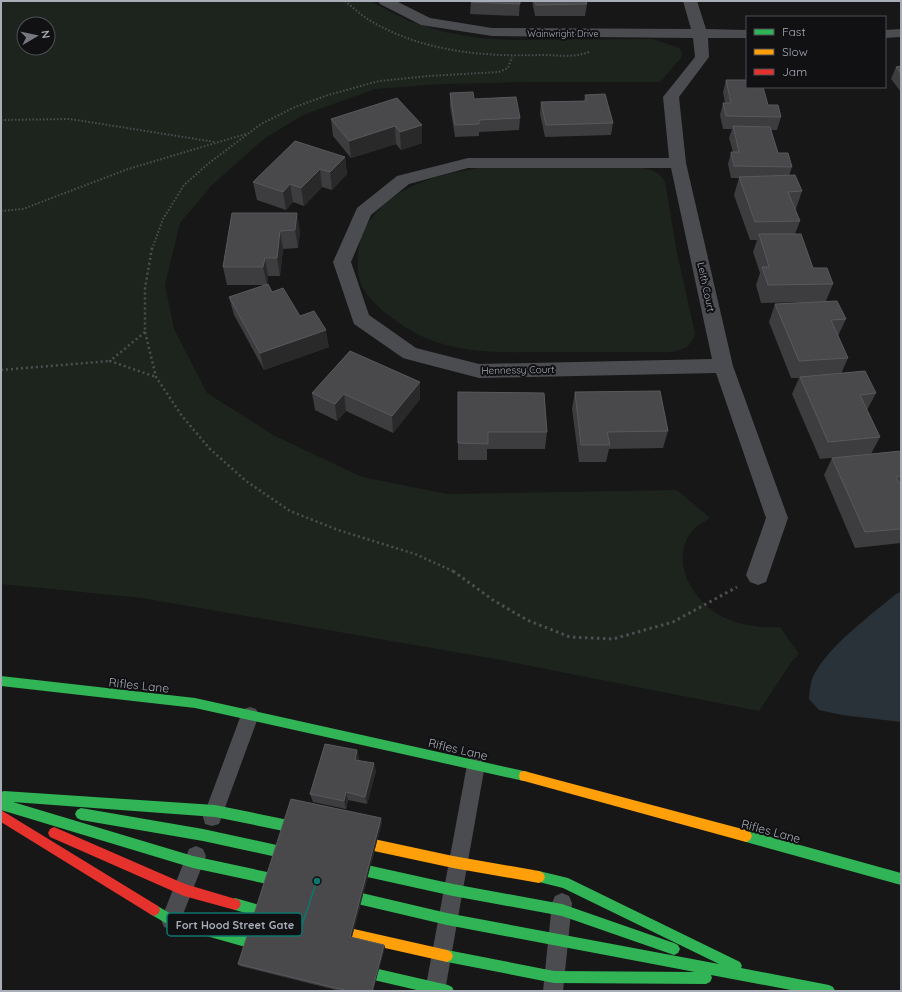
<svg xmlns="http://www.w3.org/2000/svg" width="902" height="992" viewBox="0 0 902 992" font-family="Quicksand,sans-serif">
  <rect width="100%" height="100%" fill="#171717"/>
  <g fill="#1d241e" fill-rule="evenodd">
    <path d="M1 1H370L409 21 445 32 480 38 511 40 653 39 679 48 682 53 681 58 660 82H526L442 84 375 89 303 115 264 139 212 185 180 223 165 285 174 329 207 393 275 436 362 477 447 494 677 490 710 518C702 523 694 527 689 535 670 565 696 604 723 617 742 626 760 628 780 627L799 654 792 661 759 711 501 660 142 598 1 584ZM24 24H48V48H24Z"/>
    <path d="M478 168H643C654 170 659 172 665 182L677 253 695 333C693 346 684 349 672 352 632 352 591 352 551 352 511 352 467 355 428 339 407 330 377 310 364 290 354 274 357 242 366 226 374 213 388 200 401 192 425 178 451 173 478 168Z"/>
  </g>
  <path fill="#2a3239" d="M901 592V722L842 715 819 710 809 699C810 690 810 681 815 673 829 646 872 614 896 594Z"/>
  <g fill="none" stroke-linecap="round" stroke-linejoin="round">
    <g stroke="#4d4e52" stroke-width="2" stroke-dasharray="1.5 2" stroke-linecap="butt">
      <path d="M345 1C352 7 359 13 366 18 418 51 481 57 541 55 557 55 574 58 589 52"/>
      <polyline points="1,120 70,119 215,142"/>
      <polyline points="1,211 23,209 128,169 246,134"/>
      <polyline points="152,249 163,219 184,185 209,163 261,124 295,107 328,95 379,81 429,76 499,72 508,68 512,57"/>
    </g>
    <g stroke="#4d4e52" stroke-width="2.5" stroke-dasharray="2 3" stroke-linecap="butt">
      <polyline points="152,248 145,288 145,332 156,377 182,416 210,449 246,481 290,511 338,530 415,554 455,572"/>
      <polyline points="145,332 110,361 156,377"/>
      <polyline points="1,370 110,361"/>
    </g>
    <polyline stroke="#4d4e52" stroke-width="3" stroke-dasharray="2.5 3.5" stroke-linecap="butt" points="453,571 493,600 527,620 570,637 613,639 673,622 737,587"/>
    <g fill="#4b4c50" fill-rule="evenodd">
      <polygon points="250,707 256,709 259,715 219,824 212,826 205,824 203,817 241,715 244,709"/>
      <polygon points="476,756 482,759 485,765 445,991 425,991 467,765 470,759"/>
      <polygon points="196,846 203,849 206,856 178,927 171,930 164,927 161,920 189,849"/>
      <polygon points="562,893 569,896 572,903 563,991 543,991 552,903 555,896"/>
    </g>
    <g fill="#4b4c50" fill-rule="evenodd">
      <path d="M378 1H396L430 18 492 28 691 29 683 1H697L706 29 747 30V38H708L709 57 679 97 686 163 733 366 788 518 766 582 758 585 750 582 746 575 766 518 716 373 479 378 410 360 403 358 354 324 333 262 357 208 397 176 468 158H669L663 97 695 57 693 38 492 36 421 25 380 4ZM468 168H671L712 359 479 364 416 348 369 315 351 262 371 215 409 184Z"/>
      <polygon points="901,29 901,37 885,38 885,30"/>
    </g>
    <g fill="#30b455" fill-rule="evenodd">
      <polygon points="1,676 195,698 524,771 528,772 529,776 528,780 524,781 195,708 1,686"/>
      <polygon points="4,791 215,805 313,825 317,827 319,831 317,835 313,837 215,817 13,802 193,856 295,878 299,880 301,884 299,888 295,890 193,868 1,810 1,792"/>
      <polygon points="81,808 203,829 304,851 308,853 310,857 308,861 304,863 203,841 81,820 77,818 75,814 77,810"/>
      <polygon points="746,830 901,873 901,885 746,842 742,840 740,836 742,832"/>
      <polygon points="340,859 453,884 562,904 674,943 678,945 680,949 678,953 674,955 562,916 453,896 340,871 336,869 334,865 336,861"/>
      <polygon points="539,871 568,878 740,962 742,966 741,968 829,985 833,987 835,991 796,991 711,975 712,978 710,982 706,984 554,983 447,962 443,960 441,956 443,952 447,950 554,971 695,972 447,925 332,898 328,896 326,892 328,888 332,886 447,913 719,964 563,888 535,881 533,877 535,873"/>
      <polygon points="235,898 284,912 288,914 290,918 288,922 284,924 235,910 231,908 229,904 231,900"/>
      <polygon points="154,904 173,915 274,943 278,945 280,949 278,953 274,955 171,926 150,914 148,910 150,906"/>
      <polygon points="348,962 448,985 452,987 454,991 421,991 348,974 344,972 342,968 344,964"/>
    </g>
    <g fill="#ff9f0a" fill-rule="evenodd">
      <polygon points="524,771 746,830 750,832 752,836 750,840 746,842 524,781 520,780 519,776 520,772"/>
      <polygon points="346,833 453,856 539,871 543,873 545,877 543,881 539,883 453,868 346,845 342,843 340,839 342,835"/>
      <polygon points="323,922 447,950 451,952 453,956 451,960 447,962 323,934 319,932 317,928 319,924"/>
    </g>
    <g fill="#e5322d" fill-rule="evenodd">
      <polygon points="1,810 158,906 160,910 158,914 154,916 150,914 1,822"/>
      <polygon points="54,827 185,884 239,900 241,904 239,908 235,910 184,896 50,837 48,833 50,829"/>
    </g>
  </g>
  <g fill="#3d3d3f">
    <polygon points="471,1 520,1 519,16 470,14"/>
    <polygon points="532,1 586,1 587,4 585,16 535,16"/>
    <polygon points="901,66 901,92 891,79 896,67"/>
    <polygon points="726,80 768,105 781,117 777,130 771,130 778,153 792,167 789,176 802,191 796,209 795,209 800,221 795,234 813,268 833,284 826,301 846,319 838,336 848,358 841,374 876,393 867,410 880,437 871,454 820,459 792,394 799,378 791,378 769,322 775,304 808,302 761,303 756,285 760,273 753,252 757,240 750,240 734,195 739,178 731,178 728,164 731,152 733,152 729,138 732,129 723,129 720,115 723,103 725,103 723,92"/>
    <polygon points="450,93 474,99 520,118 519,130 479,132 479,136 455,137 450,106"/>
    <polygon points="585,95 613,123 611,135 545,137 540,114 541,102 584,101"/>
    <polygon points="331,119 422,125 422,143 401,150 396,144 351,158 333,136"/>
    <polygon points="345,157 347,174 332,190 322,187 304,206 293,202 286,210 257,200 253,182"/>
    <polygon points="232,213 300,230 298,248 283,249 280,276 268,276 267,285 272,292 300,316 329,347 264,370 234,315 229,297 267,285 227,285 223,267"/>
    <polygon points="420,382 420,399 393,433 346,411 337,421 315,410 312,393"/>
    <polygon points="458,392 547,432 545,449 487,449 487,460 458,460"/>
    <polygon points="575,392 668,431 663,448 609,449 606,462 579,462 572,409"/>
    <polygon points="901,451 901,543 855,548 824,475 832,458"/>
    <polygon points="357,750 359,759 359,760 376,771 367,804 348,800 346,809 313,802 310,794"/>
    <polygon points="382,822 352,937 384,945 385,947 373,991 340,991 240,966 238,964"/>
  </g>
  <g fill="#29292a">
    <polygon points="422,125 422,143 401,150 400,132"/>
    <polygon points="395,126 396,144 351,158 349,141"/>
    <polygon points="345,157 347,174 332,190 330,172"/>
    <polygon points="320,169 322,187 304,206 301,188"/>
    <polygon points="290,184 293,202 286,210 283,192"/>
    <polygon points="297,213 300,230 298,248 295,230"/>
    <polygon points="280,231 283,249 280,276 277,258"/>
    <polygon points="265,258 268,276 267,285 263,267"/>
    <polygon points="326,330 329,347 264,370 260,353"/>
    <polygon points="420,382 420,399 393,433 392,416"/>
    <polygon points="344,394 346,411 337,421 335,404"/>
    <polygon points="357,750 359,759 357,768 355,760"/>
    <polygon points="374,763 376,771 367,804 365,797"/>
    <polygon points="346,792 348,800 346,809 344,801"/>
    <polygon points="381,818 382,822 351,940 350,937"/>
    <polygon points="384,945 385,947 373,991 372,991"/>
  </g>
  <g fill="#49494c" stroke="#58595d">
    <polygon points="471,1 520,1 520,4 471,2"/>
    <polygon points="535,1 586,1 587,4 536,5"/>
    <polygon points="901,66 901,74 896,67"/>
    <polygon points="726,80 747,80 747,87 763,87 768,105 778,105 781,117 726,116 723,103 731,103"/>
    <polygon points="473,92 474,99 516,97 520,118 479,120 479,124 455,125 450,93"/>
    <polygon points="605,94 613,123 546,125 541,102 587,101 585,95"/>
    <polygon points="397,98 422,125 400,132 395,126 349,141 331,119"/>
    <polygon points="733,126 770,127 778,153 788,153 792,167 734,166 731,152 739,152"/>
    <polygon points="295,141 345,157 330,172 320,169 301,188 290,184 283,192 253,182"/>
    <polygon points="795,175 802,191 788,192 800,221 755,222 739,177"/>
    <polygon points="232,213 297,213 295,230 280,231 277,258 265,258 263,267 223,267"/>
    <polygon points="759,234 801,234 813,268 827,268 833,284 768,285 762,267 769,267"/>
    <polygon points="268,284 272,292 283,288 300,316 314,311 326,330 260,353 229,297"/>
    <polygon points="837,301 846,319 831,320 848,358 799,361 775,304"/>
    <polygon points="350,351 420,382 392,416 344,394 335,404 312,393"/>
    <polygon points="865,371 876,393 860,395 880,437 828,442 800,377"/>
    <polygon points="660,391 668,431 607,432 610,445 581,445 575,392"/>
    <polygon points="458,392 544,393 547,432 488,432 488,444 458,443"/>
    <polygon points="901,451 901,476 896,477 901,486 901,529 865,532 832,458"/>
    <polygon points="325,744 357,750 355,760 374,763 365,797 346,792 344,801 310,794"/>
    <polygon points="291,799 381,818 350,937 384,945 372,991 348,991 238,964"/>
  </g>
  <g text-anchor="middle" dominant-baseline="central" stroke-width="4" stroke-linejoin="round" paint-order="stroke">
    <g font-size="9" fill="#a8adb8" stroke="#111113">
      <text x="563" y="33">Wainwright Drive</text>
    </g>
    <g font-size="10" fill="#a8adb8" stroke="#111113">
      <text transform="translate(706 287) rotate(78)">Leith Court</text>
      <text transform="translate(518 370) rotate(-1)">Hennessy Court</text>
    </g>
    <g font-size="12" fill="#a8adb8" stroke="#111113">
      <text transform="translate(139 685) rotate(6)">Rifles Lane</text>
      <text transform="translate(458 749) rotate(13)">Rifles Lane</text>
      <text transform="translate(771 831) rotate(15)">Rifles Lane</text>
    </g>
  </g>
  <path fill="none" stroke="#0f766e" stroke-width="1.5" d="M317 881L302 925"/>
  <circle fill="#0f766e" stroke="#111113" stroke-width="1.5" cx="317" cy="881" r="4"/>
  <rect fill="#111113" stroke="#0f766e" stroke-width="1.5" x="167" y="913" width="135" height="23" rx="4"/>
  <g font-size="11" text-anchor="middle" font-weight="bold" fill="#a8adb8">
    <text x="235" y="929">Fort Hood Street Gate</text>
  </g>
  <rect width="902" height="992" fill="none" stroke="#a8adb8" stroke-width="4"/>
  <rect x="746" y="16" width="140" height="72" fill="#111113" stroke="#4d4f55"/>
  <rect x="754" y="29" width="20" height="6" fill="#30b455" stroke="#4d4f55"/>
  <text x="782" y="36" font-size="12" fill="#a8adb8">Fast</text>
  <rect x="754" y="49" width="20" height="6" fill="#ff9f0a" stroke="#4d4f55"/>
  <text x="782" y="56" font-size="12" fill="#a8adb8">Slow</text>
  <rect x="754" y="69" width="20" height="6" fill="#e5322d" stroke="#4d4f55"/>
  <text x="782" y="76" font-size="12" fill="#a8adb8">Jam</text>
  <g transform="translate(36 36) rotate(81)"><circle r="19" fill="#111113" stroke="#4d4f55"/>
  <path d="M0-3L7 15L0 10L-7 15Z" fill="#757880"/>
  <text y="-6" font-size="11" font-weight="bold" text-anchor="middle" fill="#a8adb8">N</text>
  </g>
</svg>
